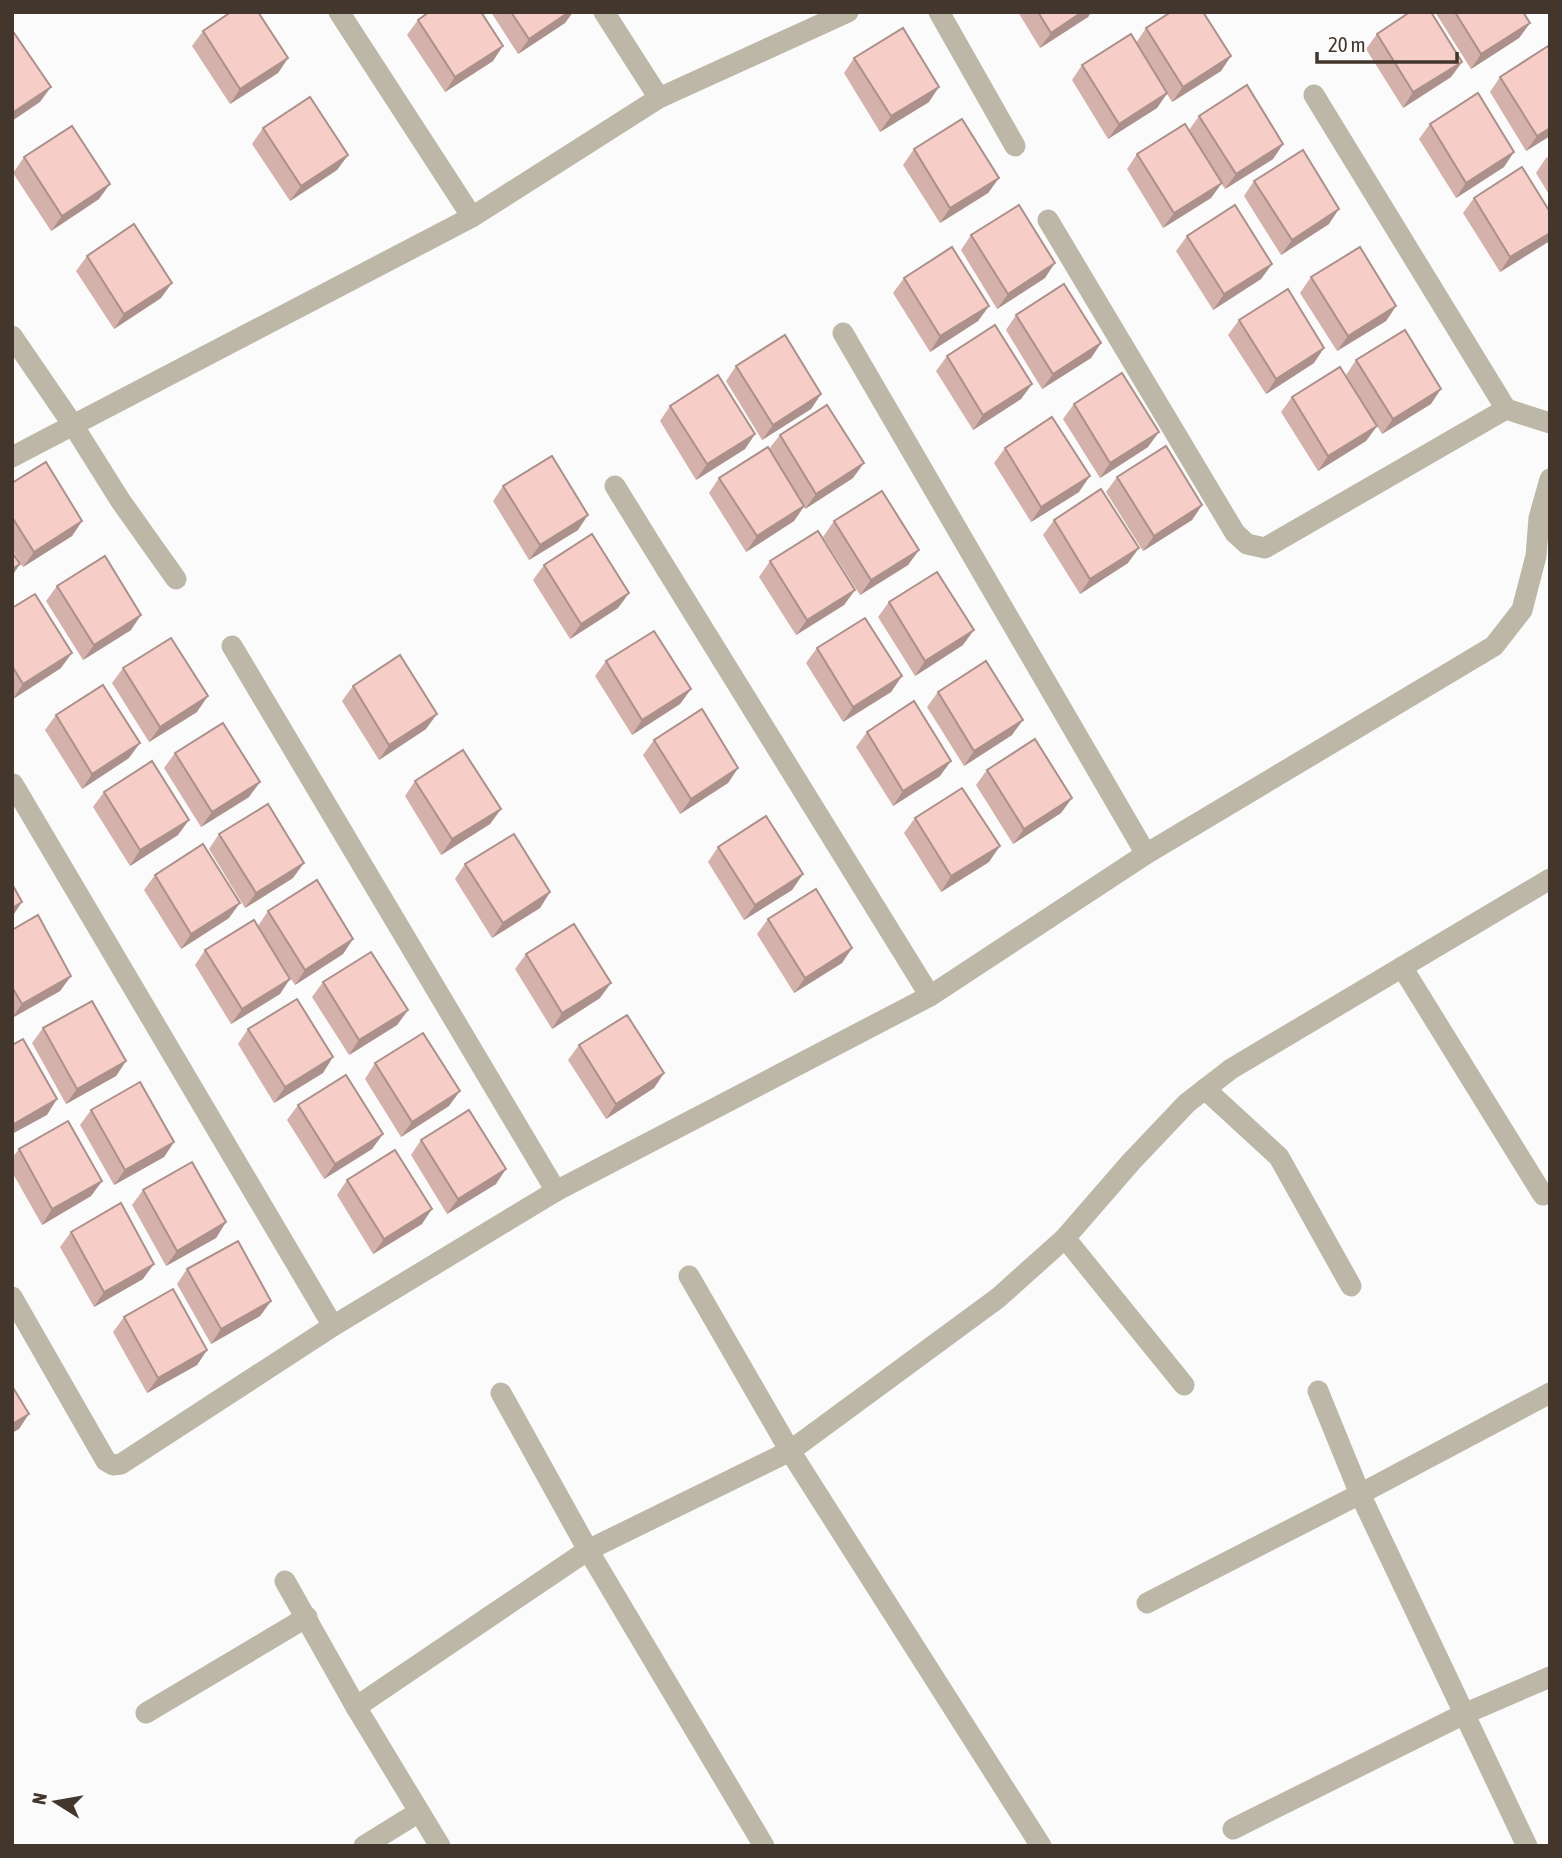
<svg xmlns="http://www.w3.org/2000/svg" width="1562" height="1858" viewBox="0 0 1562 1858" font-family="'Asap Condensed',sans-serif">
  <rect width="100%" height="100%" fill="#fbfbfb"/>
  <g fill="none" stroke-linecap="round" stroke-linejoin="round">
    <g stroke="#bcb7a7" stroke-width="21">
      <polyline points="339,12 472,217"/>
      <polyline points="604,12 659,98"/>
      <polyline points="939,12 1015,146"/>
      <polyline points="1314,95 1506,409"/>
      <polyline points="1048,220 1235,533 1247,544 1265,548 1506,409 1550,423"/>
      <polyline points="843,333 1146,854"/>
      <polyline points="12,336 73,425 120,500 176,579"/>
      <polyline points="12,457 472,217 659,98 848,12"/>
      <polyline points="615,486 930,996"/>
      <polyline points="232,646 556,1191"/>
      <polyline points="13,784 333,1326"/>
      <polyline points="1402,967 1543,1195"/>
      <polyline points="1205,1089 1279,1157 1351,1286"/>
      <polyline points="1065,1238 1184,1385"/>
      <polyline points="689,1276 790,1451 1041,1846"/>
      <polyline points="12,1297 106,1461 113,1465 121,1464 333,1326 556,1191 930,996 1146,854 1494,646 1522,610 1536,556 1539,518 1550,479"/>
      <polyline points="1318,1391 1360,1494 1527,1846"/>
      <polyline points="501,1393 588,1550 764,1846"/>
      <polyline points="285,1581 356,1707 440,1846"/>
      <polyline points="1147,1603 1360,1494 1550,1393"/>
      <polyline points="356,1707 588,1550 790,1451 998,1298 1065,1238 1131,1162 1187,1103 1231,1069 1550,879"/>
      <polyline points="146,1713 307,1617"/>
      <polyline points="1233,1829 1464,1714 1550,1677"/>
      <polyline points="364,1846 419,1812"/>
    </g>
  </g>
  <g fill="#d4b1ab">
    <polygon points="491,12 573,12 565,23 518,54"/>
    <polygon points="1018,12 1091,12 1088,17 1040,48"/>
    <polygon points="1435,12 1523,12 1530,23 1519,38 1471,69"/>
    <polygon points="418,20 493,61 445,92 407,35"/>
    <polygon points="1146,28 1231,56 1221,71 1172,102 1167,94 1157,108 1108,139 1072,80 1082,65 1136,43"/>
    <polygon points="203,31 288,58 278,73 230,104 192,46"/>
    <polygon points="1377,34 1462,62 1451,77 1403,108 1366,49"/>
    <polygon points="854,58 929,102 880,132 844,73"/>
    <polygon points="1500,77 1550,136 1526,151 1490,92"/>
    <polygon points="1199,116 1283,144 1273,159 1225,189 1221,183 1211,198 1163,228 1127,169 1137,154 1189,130"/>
    <polygon points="1430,124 1504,167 1456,198 1419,139"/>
    <polygon points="263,128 348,155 337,170 290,201 252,144"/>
    <polygon points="914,149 999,178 988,193 940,223 903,165"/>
    <polygon points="1550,156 1550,196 1536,173 1546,158"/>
    <polygon points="24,157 99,199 51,231 13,173"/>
    <polygon points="1254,181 1329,224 1281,255 1244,196"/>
    <polygon points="1474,198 1548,242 1500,272 1463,213"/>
    <polygon points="971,235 1045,278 997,309 961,250"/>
    <polygon points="1187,236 1272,264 1261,279 1213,310 1176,251"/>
    <polygon points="87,256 161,298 114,329 76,271"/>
    <polygon points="1311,277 1396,306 1386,321 1337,351 1300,293"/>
    <polygon points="904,278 989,306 978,321 930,352 893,293"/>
    <polygon points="1016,315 1101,343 1091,358 1042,389 1006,330"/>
    <polygon points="1239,320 1314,363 1266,394 1228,335"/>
    <polygon points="947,356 1032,384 1021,399 973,430 936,371"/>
    <polygon points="1356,360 1431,404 1382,434 1346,375"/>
    <polygon points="736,366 821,394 811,409 762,440 726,381"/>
    <polygon points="1292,397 1377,426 1366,441 1318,471 1281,412"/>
    <polygon points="1074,404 1148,447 1100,478 1063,419"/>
    <polygon points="670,406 755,434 745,449 696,480 660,421"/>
    <polygon points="780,435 853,478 805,509 804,507 794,521 746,552 709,493 719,478 769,449"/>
    <polygon points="1005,448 1079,492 1031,522 994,463"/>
    <polygon points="1117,477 1202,505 1192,520 1143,551 1106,492"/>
    <polygon points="12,483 82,521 72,536 23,567 12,549"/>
    <polygon points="503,486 578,530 529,560 493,501"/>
    <polygon points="1054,520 1128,563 1080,594 1043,535"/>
    <polygon points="834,521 919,550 908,565 860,595 823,537"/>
    <polygon points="770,561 855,590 844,605 796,635 759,577"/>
    <polygon points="544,565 629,593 618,608 570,639 533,580"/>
    <polygon points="57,586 131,630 83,660 46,601"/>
    <polygon points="889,602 963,645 915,676 878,617"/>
    <polygon points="12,608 61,668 13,699 12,698"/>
    <polygon points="817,648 902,676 891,692 843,722 806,663"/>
    <polygon points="606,661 691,689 680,704 632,735 595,676"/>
    <polygon points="123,668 197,712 149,742 112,683"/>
    <polygon points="353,686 426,729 379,760 342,701"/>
    <polygon points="938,692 1012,735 964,766 927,707"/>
    <polygon points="56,715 129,758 82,789 45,730"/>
    <polygon points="867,732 940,776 893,806 856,747"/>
    <polygon points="654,740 738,768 728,783 680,814 643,755"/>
    <polygon points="175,753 249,797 201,827 164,768"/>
    <polygon points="987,770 1072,798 1061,813 1013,844 976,785"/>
    <polygon points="415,781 501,809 490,824 441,855 405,796"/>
    <polygon points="104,792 178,835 130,866 93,807"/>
    <polygon points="915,818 989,862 941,892 904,833"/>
    <polygon points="219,834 293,878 245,908 209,849"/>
    <polygon points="718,847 803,874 792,890 744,920 708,862"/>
    <polygon points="465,864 550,892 540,908 492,938 455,879"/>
    <polygon points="155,875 229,918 181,949 144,890"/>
    <polygon points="268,911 353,939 343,954 295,985 264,936 280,994 231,1024 195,965 205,950 258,926"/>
    <polygon points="768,919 852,948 842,963 794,993 757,934"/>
    <polygon points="12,930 71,976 60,991 12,1018"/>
    <polygon points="526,954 600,998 552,1029 515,969"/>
    <polygon points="323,982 408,1010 397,1025 349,1055 312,997"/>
    <polygon points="43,1028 126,1061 116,1076 66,1104 32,1043"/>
    <polygon points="248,1029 323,1073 274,1103 238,1044"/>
    <polygon points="579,1045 664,1073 654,1088 606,1119 568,1060"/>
    <polygon points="375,1063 449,1106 401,1137 365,1079"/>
    <polygon points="298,1105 383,1134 372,1149 324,1179 287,1120"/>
    <polygon points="91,1110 174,1142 164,1157 114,1185 80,1125"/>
    <polygon points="421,1140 496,1184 447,1214 411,1155"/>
    <polygon points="19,1149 102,1181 91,1196 42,1225 12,1172 12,1158"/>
    <polygon points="347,1180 422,1224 373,1254 337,1195"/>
    <polygon points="143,1190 226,1222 216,1238 166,1266 132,1205"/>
    <polygon points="71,1232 143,1279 94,1307 60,1247"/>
    <polygon points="187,1269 271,1301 260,1316 211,1344 177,1284"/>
    <polygon points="124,1317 207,1350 197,1365 147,1393 113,1332"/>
  </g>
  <g fill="#ac908b">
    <polygon points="569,12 573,12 565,23 518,54 529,39"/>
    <polygon points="1082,12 1091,12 1088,17 1040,48 1051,33"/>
    <polygon points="1530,23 1519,38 1471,69 1481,54"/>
    <polygon points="503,46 493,61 445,92 455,77"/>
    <polygon points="1231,56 1221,71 1172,102 1183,87"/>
    <polygon points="288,58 278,73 230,104 240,89"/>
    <polygon points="1462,62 1451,77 1403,108 1413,92"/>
    <polygon points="51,87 40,102 12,121 12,113"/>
    <polygon points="939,87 929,102 880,132 891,116"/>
    <polygon points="1167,93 1157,108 1108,139 1119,124"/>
    <polygon points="1550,128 1550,136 1526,151 1537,136"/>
    <polygon points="1283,144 1273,159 1225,189 1236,174"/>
    <polygon points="1514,152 1504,167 1456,198 1466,183"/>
    <polygon points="348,155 337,170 290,201 301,186"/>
    <polygon points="999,178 988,193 940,223 950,208"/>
    <polygon points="1222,183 1211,198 1163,228 1174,213"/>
    <polygon points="110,184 99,199 51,231 62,216"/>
    <polygon points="1339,209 1329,224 1281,255 1292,240"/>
    <polygon points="1550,233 1550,240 1548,242 1500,272 1510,257"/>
    <polygon points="1055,263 1045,278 997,309 1008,294"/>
    <polygon points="1272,264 1261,279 1213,310 1224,294"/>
    <polygon points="172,283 161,298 114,329 124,314"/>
    <polygon points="989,306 978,321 930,352 940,336"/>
    <polygon points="1396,306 1386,321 1337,351 1348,336"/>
    <polygon points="1101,343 1091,358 1042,389 1053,374"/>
    <polygon points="1324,348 1314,363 1266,394 1276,379"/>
    <polygon points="1032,384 1021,399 973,430 983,415"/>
    <polygon points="1441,389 1431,404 1382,434 1393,419"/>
    <polygon points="821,394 811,409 762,440 773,425"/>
    <polygon points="1377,426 1366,441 1318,471 1328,456"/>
    <polygon points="1159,432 1148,447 1100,478 1110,463"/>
    <polygon points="755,434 745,449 696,480 707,464"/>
    <polygon points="864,463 853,478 805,509 816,494"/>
    <polygon points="1090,476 1079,492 1031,522 1041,507"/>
    <polygon points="1202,505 1192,520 1143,551 1154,536"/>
    <polygon points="804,506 794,521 746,552 757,536"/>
    <polygon points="588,515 578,530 529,560 540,545"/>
    <polygon points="82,521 72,536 23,567 34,552"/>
    <polygon points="1139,548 1128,563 1080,594 1090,579"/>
    <polygon points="919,550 908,565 860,595 871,580"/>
    <polygon points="20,564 12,576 12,569"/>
    <polygon points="855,590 844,605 796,635 807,620"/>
    <polygon points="629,593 618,608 570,639 581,624"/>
    <polygon points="141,615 131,630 83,660 94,645"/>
    <polygon points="974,630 963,645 915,676 925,661"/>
    <polygon points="72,653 61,668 13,699 23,684"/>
    <polygon points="902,676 891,692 843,722 853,707"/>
    <polygon points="691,689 680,704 632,735 642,720"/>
    <polygon points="208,696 197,712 149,742 160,727"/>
    <polygon points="437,714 426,729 379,760 389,745"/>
    <polygon points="1023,720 1012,735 964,766 974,751"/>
    <polygon points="140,743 129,758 82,789 92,774"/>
    <polygon points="951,761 940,776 893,806 903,791"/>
    <polygon points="738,768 728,783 680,814 691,799"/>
    <polygon points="260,782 249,797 201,827 212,812"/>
    <polygon points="1072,798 1061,813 1013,844 1024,829"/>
    <polygon points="501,809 490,824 441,855 452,839"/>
    <polygon points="189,820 178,835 130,866 140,850"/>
    <polygon points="1000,846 989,862 941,892 951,876"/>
    <polygon points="304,863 293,878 245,908 256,893"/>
    <polygon points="803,874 792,890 744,920 755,905"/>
    <polygon points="550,892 540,908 492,938 503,923"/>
    <polygon points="22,902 12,917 12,908"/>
    <polygon points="240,903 229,918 181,949 191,934"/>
    <polygon points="353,939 343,954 295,985 305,970"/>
    <polygon points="852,948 842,963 794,993 805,978"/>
    <polygon points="71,976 60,991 12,1018 22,1004"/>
    <polygon points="290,979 280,994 231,1024 242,1009"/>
    <polygon points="611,983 600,998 552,1029 562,1013"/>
    <polygon points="408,1010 397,1025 349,1055 359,1040"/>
    <polygon points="333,1057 323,1073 274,1103 285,1087"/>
    <polygon points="126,1061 116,1076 66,1104 77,1089"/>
    <polygon points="664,1073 654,1088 606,1119 616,1104"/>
    <polygon points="460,1091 449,1106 401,1137 412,1122"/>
    <polygon points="57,1099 47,1115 12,1134 12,1125"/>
    <polygon points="383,1134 372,1149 324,1179 335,1164"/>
    <polygon points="174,1142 164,1157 114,1185 125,1170"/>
    <polygon points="506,1169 496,1184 447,1214 458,1199"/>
    <polygon points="102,1181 91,1196 42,1225 52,1209"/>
    <polygon points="432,1209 422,1224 373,1254 384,1239"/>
    <polygon points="226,1222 216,1238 166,1266 177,1251"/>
    <polygon points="154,1264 143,1279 94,1307 104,1292"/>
    <polygon points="271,1301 260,1316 211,1344 221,1329"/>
    <polygon points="207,1350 197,1365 147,1393 158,1378"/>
    <polygon points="29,1414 19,1429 12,1433 12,1424"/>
  </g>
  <g fill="#f6cec7" stroke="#ac908b" stroke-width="2">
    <polygon points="231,12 258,12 288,58 240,89 203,31"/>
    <polygon points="429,12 481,12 503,46 455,77 418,20"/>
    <polygon points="511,12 569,12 529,39"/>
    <polygon points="1038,12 1082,12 1051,33"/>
    <polygon points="1171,12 1203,12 1231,56 1183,87 1146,28"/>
    <polygon points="1410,12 1431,12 1462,62 1413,92 1377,34"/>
    <polygon points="1455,12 1523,12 1530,23 1481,54"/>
    <polygon points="903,28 939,87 891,116 854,58"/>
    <polygon points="12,30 51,87 12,113"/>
    <polygon points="1131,34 1167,93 1119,124 1082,65"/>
    <polygon points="1548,46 1550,49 1550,128 1537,136 1500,77"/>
    <polygon points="1247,85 1283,144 1236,174 1199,116"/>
    <polygon points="1478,93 1514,152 1466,183 1430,124"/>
    <polygon points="310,97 348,155 301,186 263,128"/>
    <polygon points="962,119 999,178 950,208 914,149"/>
    <polygon points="1185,124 1222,183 1174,213 1137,154"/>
    <polygon points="72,126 110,184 62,216 24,157"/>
    <polygon points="1303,150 1339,209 1292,240 1254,181"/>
    <polygon points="1522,167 1550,212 1550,233 1510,257 1474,198"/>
    <polygon points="1019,205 1055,263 1008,294 971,235"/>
    <polygon points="1235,205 1272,264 1224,294 1187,236"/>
    <polygon points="134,224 172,283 124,314 87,256"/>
    <polygon points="952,247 989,306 940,336 904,278"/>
    <polygon points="1360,247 1396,306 1348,336 1311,277"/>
    <polygon points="1064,284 1101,343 1053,374 1016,315"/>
    <polygon points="1288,289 1324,348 1276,379 1239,320"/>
    <polygon points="995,325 1032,384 983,415 947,356"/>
    <polygon points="1405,330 1441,389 1393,419 1356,360"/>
    <polygon points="785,335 821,394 773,425 736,366"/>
    <polygon points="1340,367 1377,426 1328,456 1292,397"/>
    <polygon points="1122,373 1159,432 1110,463 1074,404"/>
    <polygon points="718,375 755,434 707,464 670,406"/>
    <polygon points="827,405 864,463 816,494 780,435"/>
    <polygon points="1052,417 1090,476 1041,507 1005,448"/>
    <polygon points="1166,446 1202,505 1154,536 1117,477"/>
    <polygon points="768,447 804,506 757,536 719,478"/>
    <polygon points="552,456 588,515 540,545 503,486"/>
    <polygon points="46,462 82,521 34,552 12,517 12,483"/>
    <polygon points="1101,489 1139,548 1090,579 1054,520"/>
    <polygon points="882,491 919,550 871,580 834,521"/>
    <polygon points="818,531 855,590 807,620 770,561"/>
    <polygon points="592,534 629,593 581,624 544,565"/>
    <polygon points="12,552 20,564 12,569"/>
    <polygon points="105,556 141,615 94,645 57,586"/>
    <polygon points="937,572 974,630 925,661 889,602"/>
    <polygon points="35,594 72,653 23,684 12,666 12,608"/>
    <polygon points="865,618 902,676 853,707 817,648"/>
    <polygon points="654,631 691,689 642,720 606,661"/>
    <polygon points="171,638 208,696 160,727 123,668"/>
    <polygon points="400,655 437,714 389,745 353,686"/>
    <polygon points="986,661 1023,720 974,751 938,692"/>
    <polygon points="103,685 140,743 92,774 56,715"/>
    <polygon points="914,701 951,761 903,791 867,732"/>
    <polygon points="702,709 738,768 691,799 654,740"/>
    <polygon points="223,723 260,782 212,812 175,753"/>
    <polygon points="1035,739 1072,798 1024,829 987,770"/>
    <polygon points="463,750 501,809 452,839 415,781"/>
    <polygon points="152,761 189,820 140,850 104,792"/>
    <polygon points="962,788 1000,846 951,876 915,818"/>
    <polygon points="268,804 304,863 256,893 219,834"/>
    <polygon points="766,816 803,874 755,905 718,847"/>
    <polygon points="514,834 550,892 503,923 465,864"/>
    <polygon points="203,844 240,903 191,934 155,875"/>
    <polygon points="317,880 353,939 305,970 268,911"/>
    <polygon points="12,884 22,902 12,908"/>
    <polygon points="816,889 852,948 805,978 768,919"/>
    <polygon points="38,915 71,976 22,1004 12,987 12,930"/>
    <polygon points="254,920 290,979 242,1009 205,950"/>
    <polygon points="574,924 611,983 562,1013 526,954"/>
    <polygon points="371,952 408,1010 359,1040 323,982"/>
    <polygon points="297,999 333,1057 285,1087 248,1029"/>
    <polygon points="92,1001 126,1061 77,1089 43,1028"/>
    <polygon points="627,1015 664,1073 616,1104 579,1045"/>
    <polygon points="423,1033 460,1091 412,1122 375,1063"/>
    <polygon points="23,1039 57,1099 12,1125 12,1045"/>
    <polygon points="346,1075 383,1134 335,1164 298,1105"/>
    <polygon points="140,1082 174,1142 125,1170 91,1110"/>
    <polygon points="469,1110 506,1169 458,1199 421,1140"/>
    <polygon points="68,1121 102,1181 52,1209 19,1149"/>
    <polygon points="395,1150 432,1209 384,1239 347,1180"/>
    <polygon points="192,1162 226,1222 177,1251 143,1190"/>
    <polygon points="121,1203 154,1264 104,1292 71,1232"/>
    <polygon points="238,1241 271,1301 221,1329 187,1269"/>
    <polygon points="173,1289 207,1350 158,1378 124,1317"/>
    <polygon points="12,1386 29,1414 12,1424"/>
  </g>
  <rect width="1562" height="1858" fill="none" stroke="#42362d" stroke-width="28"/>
  <g transform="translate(56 1802) rotate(281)" stroke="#fbfbfb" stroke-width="5" paint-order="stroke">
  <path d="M0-5L12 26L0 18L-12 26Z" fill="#42362d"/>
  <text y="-10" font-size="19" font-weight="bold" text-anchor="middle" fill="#42362d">N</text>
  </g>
  <path d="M1317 52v10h140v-10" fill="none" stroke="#42362d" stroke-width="3.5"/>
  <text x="1328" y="52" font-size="21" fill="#42362d" stroke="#fbfbfb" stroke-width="5" paint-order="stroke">20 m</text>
</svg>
